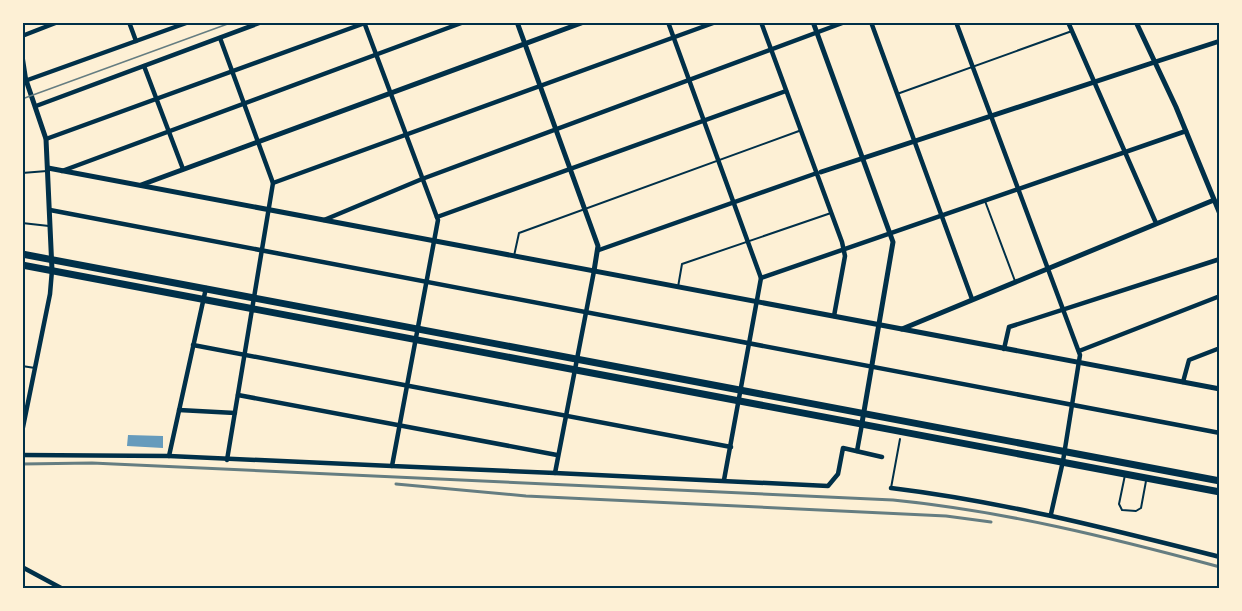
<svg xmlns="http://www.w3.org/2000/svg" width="1242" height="611" viewBox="0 0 1242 611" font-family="Bitter,serif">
  <rect width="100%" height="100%" fill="#fdf0d5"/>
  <polygon fill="#669bbc" points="128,435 163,436 163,448 127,446"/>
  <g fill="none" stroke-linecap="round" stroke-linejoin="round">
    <g stroke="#003049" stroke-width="2">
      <polyline points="897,94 1072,31"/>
      <polyline points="22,173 47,171"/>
      <polyline points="985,201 1015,281"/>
      <polyline points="22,223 49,226"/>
      <polyline points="514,256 519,233 799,131"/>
      <polyline points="678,287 682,264 831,213"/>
      <polyline points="22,366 35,368"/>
      <polyline points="1125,475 1119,504 1122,510 1136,511 1141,508 1146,481"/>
      <polyline points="891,488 900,439"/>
    </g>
    <g stroke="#003049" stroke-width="4.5">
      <polyline points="129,22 136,41"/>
      <polyline points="364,22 438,220 392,466 555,473 594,271"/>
      <polyline points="668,22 761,278 724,480"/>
      <polyline points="761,22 842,242 845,256 834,316"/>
      <polyline points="871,22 972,299"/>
      <polyline points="956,22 1080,355 1063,461 1051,514"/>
      <polyline points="1068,22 1156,223"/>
      <polyline points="22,36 58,22"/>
      <polyline points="220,38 273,183 227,460"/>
      <polyline points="22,54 26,80"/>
      <polyline points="1155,62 1220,41"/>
      <polyline points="144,66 183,169"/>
      <polyline points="22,82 189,22"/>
      <polyline points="36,106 262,22"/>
      <polyline points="46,139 365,23"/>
      <polyline points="62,171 464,22"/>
      <polyline points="273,183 716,22"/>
      <polyline points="50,210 1220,433"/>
      <polyline points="437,217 786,91"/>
      <polyline points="324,220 422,179 845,22"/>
      <polyline points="599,250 817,173"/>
      <polyline points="761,278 1186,131"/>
      <polyline points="193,345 731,447"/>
      <polyline points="1004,349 1009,327 1220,259"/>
      <polyline points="1079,351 1220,296"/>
      <polyline points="1183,382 1189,360 1220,348"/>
      <polyline points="238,395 557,455"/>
      <polyline points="179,410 235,413"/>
      <polyline points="22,432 50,294 52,270"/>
      <polyline points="857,451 862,424"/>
      <polyline points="22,455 169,456 392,466"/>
      <polyline points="169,456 206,288"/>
      <polyline points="555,473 828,486 838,474 843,448 882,457"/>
      <path d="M891 488C1005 502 1109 529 1220 557"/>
      <polyline points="22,567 61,588"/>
    </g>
    <g stroke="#003049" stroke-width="5">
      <polyline points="517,22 598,246 594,271"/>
      <polyline points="813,22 893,242 862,423"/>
      <polyline points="1136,22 1176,107 1220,214"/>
      <polyline points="26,80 46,139 52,270"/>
      <polyline points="48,168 1220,389"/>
      <polyline points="821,172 1155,62"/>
      <polyline points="141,185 584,22"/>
      <polyline points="902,329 1214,200"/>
    </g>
    <g stroke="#003049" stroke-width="7">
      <polyline points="22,254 1220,481"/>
      <polyline points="22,265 1220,492"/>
    </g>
    <polyline stroke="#657d81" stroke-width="1.5" points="22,99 233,22"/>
    <g stroke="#657d81" stroke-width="3">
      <path d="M22 464 92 463 893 500C1004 511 1112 538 1220 567"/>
      <polyline points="396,484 526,496 946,516 991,522"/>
    </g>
  </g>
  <rect width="1242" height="611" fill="none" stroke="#fdf0d5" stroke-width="48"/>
  <rect x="24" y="24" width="1194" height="563" fill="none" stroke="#003049" stroke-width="2"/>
</svg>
